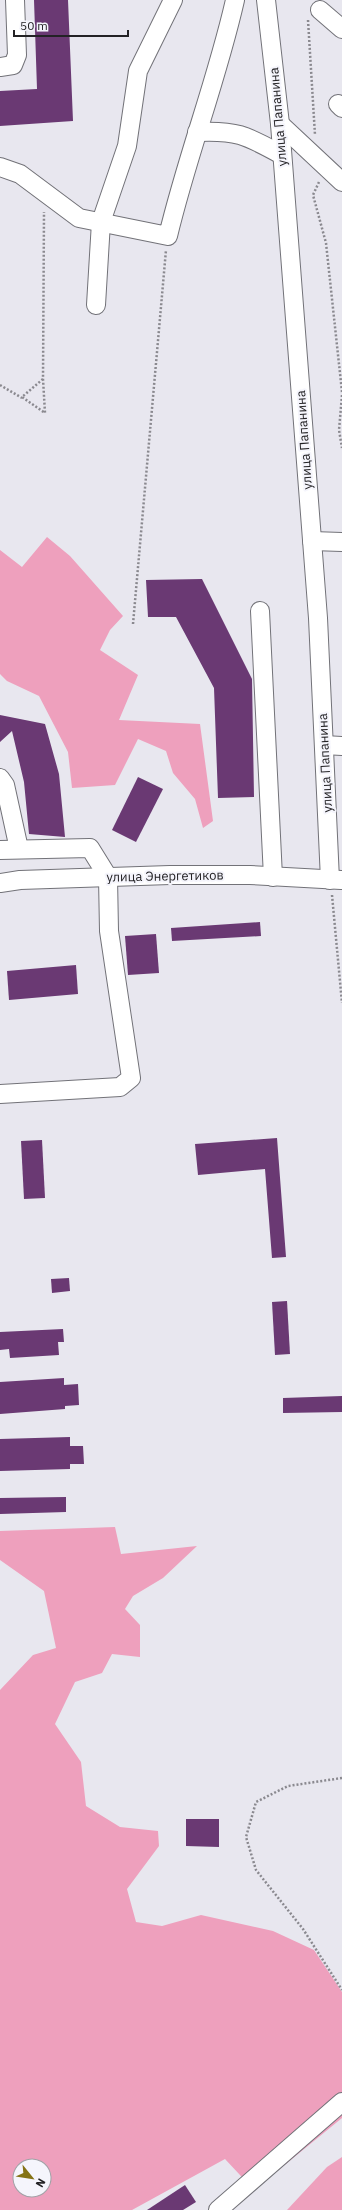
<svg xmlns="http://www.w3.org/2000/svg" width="342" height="2210" viewBox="0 0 342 2210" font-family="'IBM Plex Sans',sans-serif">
  <rect width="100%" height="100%" fill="#e8e7ef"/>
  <g fill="#eea0bd" fill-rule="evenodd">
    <polygon points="47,537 70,556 123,616 110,630 100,650 138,675 119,720 200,724 213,821 203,828 195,799 173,773 166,751 138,739 115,785 72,788 68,752 39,696 7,681 0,674 0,550 22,567"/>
    <path d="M115 1527 121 1554 197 1546 163 1578 133 1596 125 1609 140 1625V1657L112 1654 102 1673 75 1682 55 1724 81 1762 86 1806 120 1827 158 1831 159 1846 127 1889 136 1922 162 1926 201 1915 273 1931 314 1950 342 1992V2118L254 2190 225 2159 132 2210H0V1690L33 1655 56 1648 44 1591 0 1560V1531ZM20 2166H44V2190H20Z"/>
    <polygon points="342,2157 342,2210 287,2210 327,2167"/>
  </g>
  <g fill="#6a3973">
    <polygon points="34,0 68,0 73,121 0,126 0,91 37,89"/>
    <polygon points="202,579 252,679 254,797 218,798 214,688 176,617 148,617 146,580"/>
    <polygon points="0,715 45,724 59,774 65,837 29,834 24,782 12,731 0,742"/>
    <polygon points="138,777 163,789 136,842 112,830"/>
    <polygon points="260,922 261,936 172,941 171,928"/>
    <polygon points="156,934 159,973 128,975 125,936"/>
    <polygon points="76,965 78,994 9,1000 7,971"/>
    <polygon points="277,1138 286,1257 272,1258 265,1169 198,1175 195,1144"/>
    <polygon points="42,1140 45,1198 24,1199 21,1141"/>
    <polygon points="69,1278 70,1291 52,1293 51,1279"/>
    <polygon points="287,1301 290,1354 275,1355 272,1302"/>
    <polygon points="63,1329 64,1342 58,1342 59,1355 10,1358 9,1349 0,1350 0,1332"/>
    <polygon points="64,1378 64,1385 78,1384 79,1405 65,1406 65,1409 0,1414 0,1382"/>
    <polygon points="342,1396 342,1412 283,1413 283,1398"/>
    <polygon points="70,1437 70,1446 83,1446 84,1464 70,1464 70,1469 0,1471 0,1439"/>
    <polygon points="66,1497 66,1512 0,1514 0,1498"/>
    <polygon points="186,1819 219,1819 219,1847 186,1846"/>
    <polygon points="185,2185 196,2202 183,2210 147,2210"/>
  </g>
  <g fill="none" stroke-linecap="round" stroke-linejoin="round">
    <g stroke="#727278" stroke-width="20">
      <g id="minor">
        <polyline points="266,0 280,124 318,618 330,880"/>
        <polyline points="320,10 342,29"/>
        <polyline points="0,67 13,65 17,55 15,0"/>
        <polyline points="338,104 342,108"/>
        <polyline points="280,124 342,182"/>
        <path d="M197 132C238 130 247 136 282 155"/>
        <path d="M0 167 20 174 79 218 168 236C187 156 217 80 235 0"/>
        <polyline points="96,305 101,222 127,146 138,71 173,0"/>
        <polyline points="312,541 342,542"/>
        <polyline points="260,611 273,877"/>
        <polyline points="324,745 342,746"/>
        <polyline points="0,778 5,785 19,849"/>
        <polyline points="0,850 90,848 108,877 109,931 131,1078 120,1087 0,1094"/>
        <polyline points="0,883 20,880 170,875 250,875 341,880"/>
        <polyline points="218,2210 342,2102"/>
      </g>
    </g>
    <g stroke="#8a898f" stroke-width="2.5" stroke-dasharray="2 2" stroke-linecap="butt">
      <polyline points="308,20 315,135"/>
      <polyline points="319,182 313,195 326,243 342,392"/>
      <polyline points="43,379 22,397 45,413 43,379 44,212"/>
      <polyline points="0,385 22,398"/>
      <polyline points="342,395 339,430 342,448"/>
      <polyline points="133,624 166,250"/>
      <polyline points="332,895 342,1003"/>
      <polyline points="342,1778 288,1786 256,1802 246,1837 256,1870 303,1929 342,1990"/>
    </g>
    <use href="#minor" stroke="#fff" stroke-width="18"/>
  </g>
  <g text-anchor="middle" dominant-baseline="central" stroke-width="4" stroke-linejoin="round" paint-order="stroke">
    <g font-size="13" fill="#232225" stroke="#f5f5fc">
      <text transform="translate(278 117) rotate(-95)">улица Папанина</text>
      <text transform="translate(304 440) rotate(-94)">улица Папанина</text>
      <text transform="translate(325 763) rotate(-93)">улица Папанина</text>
      <text transform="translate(165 876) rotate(-1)">улица Энергетиков</text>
    </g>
  </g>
  <g transform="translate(32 2178) rotate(120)"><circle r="19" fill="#f5f5fc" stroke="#a1a1a6"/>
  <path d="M0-3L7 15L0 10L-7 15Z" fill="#857315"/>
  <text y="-6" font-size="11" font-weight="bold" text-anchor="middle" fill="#232225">N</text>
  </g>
  <path d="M14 30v6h114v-6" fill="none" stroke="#232225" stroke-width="2"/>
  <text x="20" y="30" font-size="12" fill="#232225" stroke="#f5f5fc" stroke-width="3" paint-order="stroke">50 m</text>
</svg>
